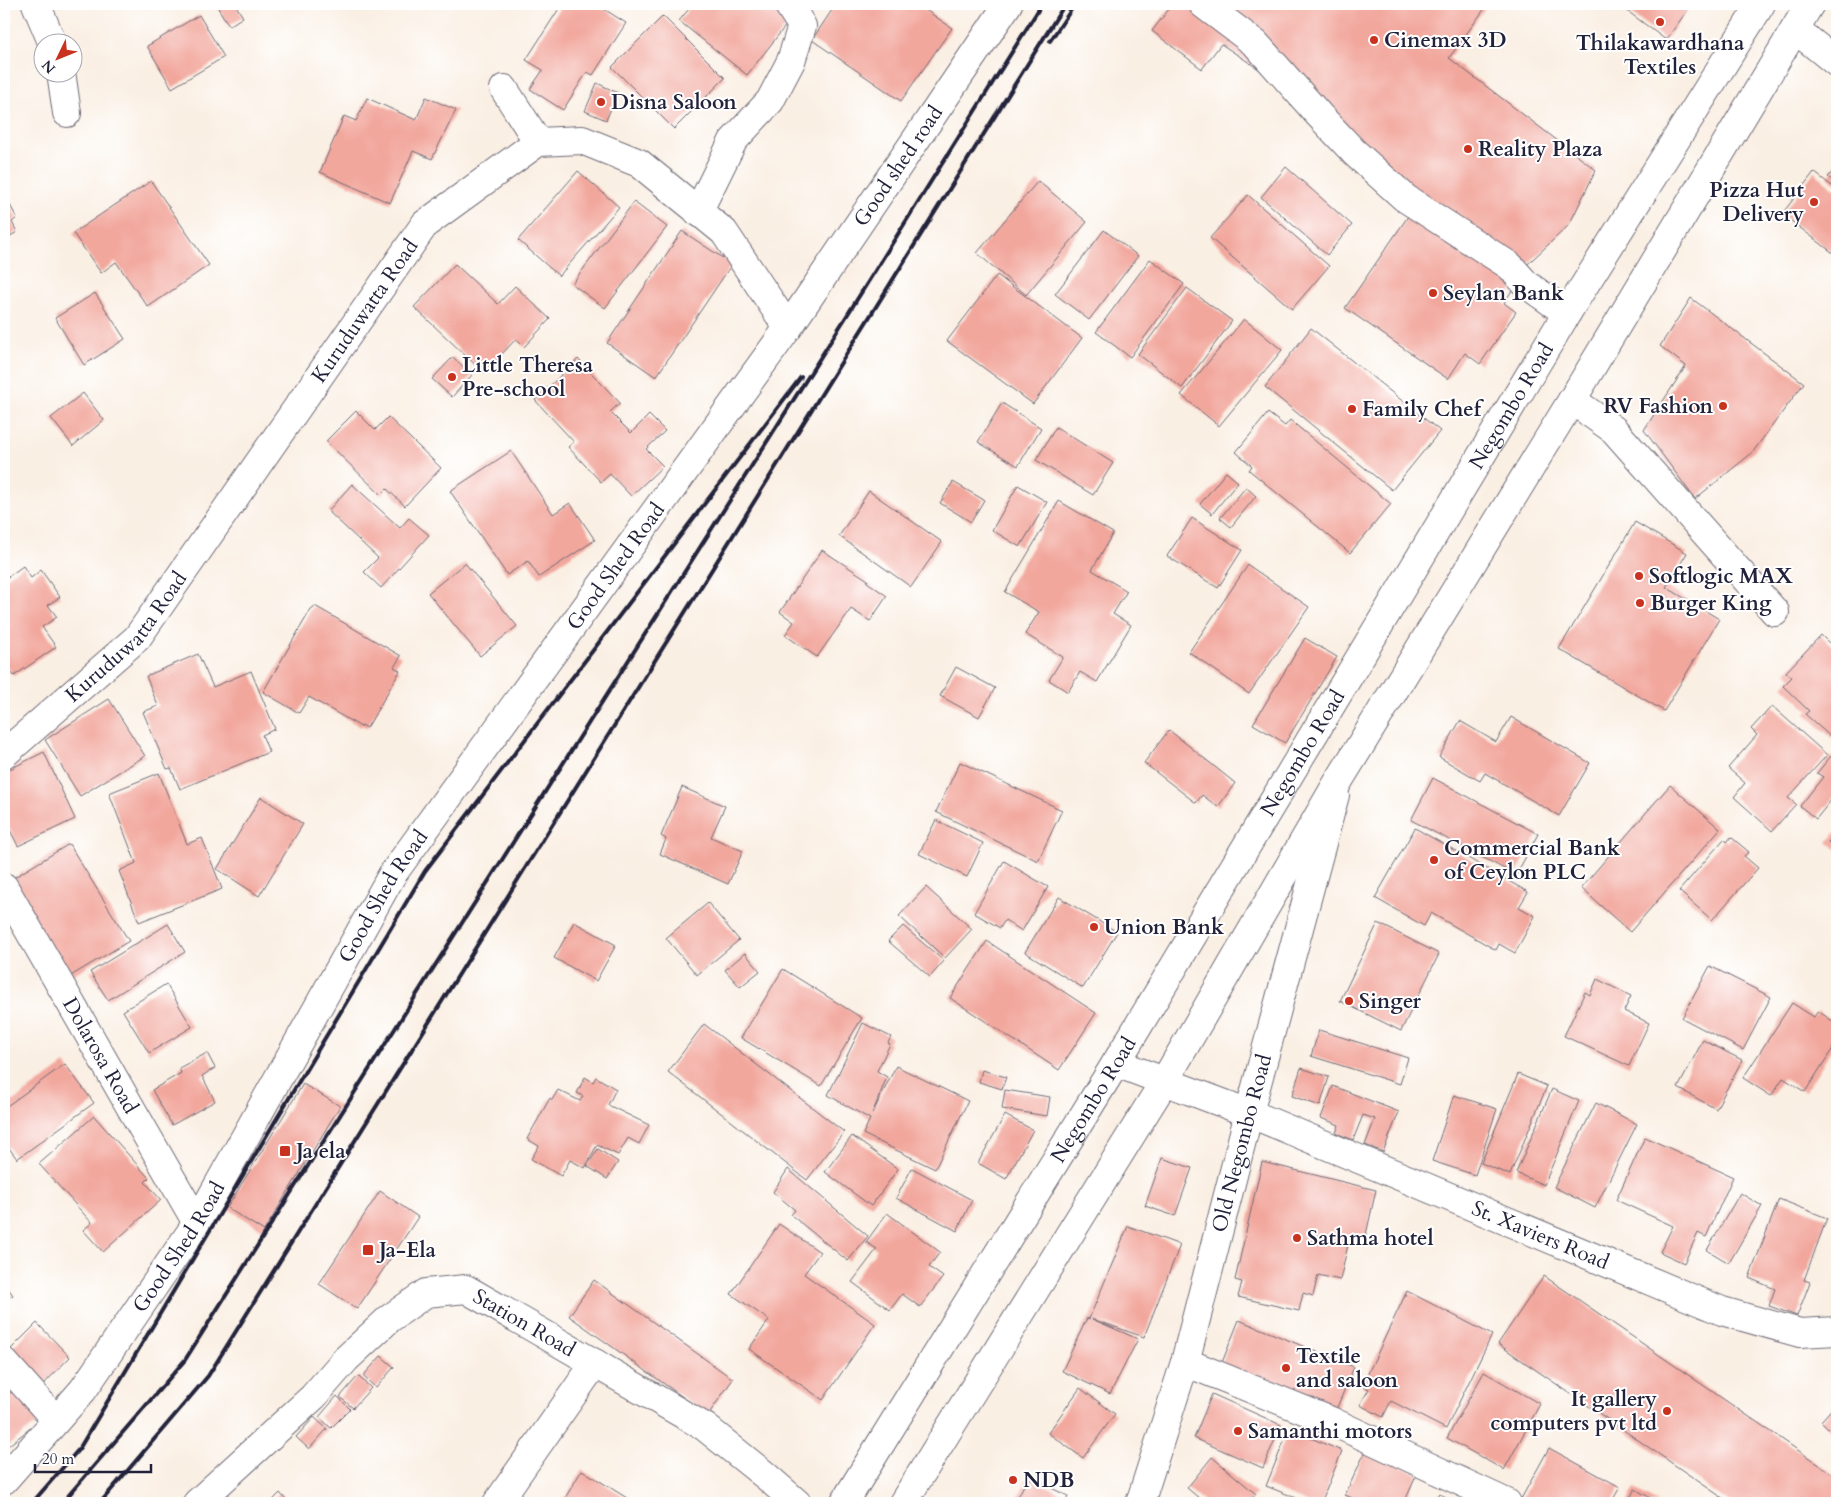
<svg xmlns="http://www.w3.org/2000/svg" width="1841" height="1507" viewBox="0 0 1841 1507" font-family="Cardo,serif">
  <rect width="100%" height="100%" fill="#fff"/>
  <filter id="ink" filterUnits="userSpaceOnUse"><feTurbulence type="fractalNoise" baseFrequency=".02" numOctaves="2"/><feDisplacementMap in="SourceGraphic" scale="10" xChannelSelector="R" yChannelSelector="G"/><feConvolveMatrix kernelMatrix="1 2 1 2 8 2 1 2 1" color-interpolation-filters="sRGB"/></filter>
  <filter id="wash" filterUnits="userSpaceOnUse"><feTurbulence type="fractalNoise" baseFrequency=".0096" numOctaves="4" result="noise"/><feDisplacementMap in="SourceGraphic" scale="20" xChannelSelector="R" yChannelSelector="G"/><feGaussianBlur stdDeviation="1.12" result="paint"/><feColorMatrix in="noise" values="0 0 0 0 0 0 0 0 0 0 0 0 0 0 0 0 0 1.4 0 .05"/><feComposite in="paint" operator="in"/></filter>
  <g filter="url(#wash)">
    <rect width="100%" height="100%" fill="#faefe3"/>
    <g id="blocks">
      <g fill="#f2a79d">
        <polygon points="225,4 235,4 243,17 229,26 218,8"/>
        <polygon points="562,4 596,4 626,23 593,75 587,72 563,110 530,89 543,70 526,60"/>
        <polygon points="693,4 772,4 791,19 747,75 679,21"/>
        <polygon points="836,4 917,4 952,28 901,101 812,40"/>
        <polygon points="1161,4 1488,4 1449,58 1596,170 1569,225 1514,277 1379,166 1354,132 1221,44 1202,69 1152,31 1169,9"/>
        <polygon points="1618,4 1692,4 1666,40"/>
        <polygon points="199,15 224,57 172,88 147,46"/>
        <polygon points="663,16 725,78 674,129 612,67"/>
        <polygon points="597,83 618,93 606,120 585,111"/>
        <polygon points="426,97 456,110 432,159 413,151 390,203 320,172 344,116 356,121 367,98 416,120"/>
        <polygon points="1837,166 1837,185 1828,177"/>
        <polygon points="1286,167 1352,225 1327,255 1261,197"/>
        <polygon points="578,171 619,207 559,276 518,240"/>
        <polygon points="1814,172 1837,190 1837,256 1782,214"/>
        <polygon points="151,181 209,265 148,307 116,262 101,273 73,233"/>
        <polygon points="1038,181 1087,222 1026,295 977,253"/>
        <polygon points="4,194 17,218 12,222 17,232 4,240"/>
        <polygon points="1248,195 1329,266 1292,309 1210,238"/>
        <polygon points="634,202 667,227 605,308 572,284"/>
        <polygon points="1411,212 1516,284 1504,303 1516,312 1480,364 1465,353 1448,379 1345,308"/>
        <polygon points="1104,230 1138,256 1089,320 1055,294"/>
        <polygon points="682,231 732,264 656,377 607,343"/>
        <polygon points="1150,259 1184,284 1130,357 1096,332"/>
        <polygon points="455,264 498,304 515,286 550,319 524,347 516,339 484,373 414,307"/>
        <polygon points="997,275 1082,338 1033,404 947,341"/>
        <polygon points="1187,288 1232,321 1182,388 1138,354"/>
        <polygon points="95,293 125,339 84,365 55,318"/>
        <polygon points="1691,298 1804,383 1752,453 1695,499 1644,430 1686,366 1660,346"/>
        <polygon points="1244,319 1282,350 1219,426 1181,395"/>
        <polygon points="1311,328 1440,431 1392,490 1265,387"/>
        <polygon points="453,357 472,375 452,397 432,379"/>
        <polygon points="578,359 620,403 610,412 631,433 649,415 665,431 646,449 663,466 631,496 610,474 601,482 568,447 574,442 535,400"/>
        <polygon points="83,393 104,420 73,446 51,418"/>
        <polygon points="1002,403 1041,428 1018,466 978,442"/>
        <polygon points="356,411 375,430 388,417 441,468 405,506 387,489 381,495 326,441"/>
        <polygon points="1268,413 1285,426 1290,420 1391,504 1350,553 1249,470 1252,466 1236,452"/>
        <polygon points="1056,427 1113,463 1093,495 1036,460"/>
        <polygon points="511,451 553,514 570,503 595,540 539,577 528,561 507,575 450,491"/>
        <polygon points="1226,472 1238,482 1212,514 1200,504"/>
        <polygon points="953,482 984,500 971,522 940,503"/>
        <polygon points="352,484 400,528 409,518 429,535 381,588 364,572 378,558 328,511"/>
        <polygon points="1018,485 1047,502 1020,547 992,530"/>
        <polygon points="1246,487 1256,496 1231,527 1220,518"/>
        <polygon points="869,491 942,542 911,587 839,536"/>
        <polygon points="1059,501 1113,533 1092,570 1127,591 1113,614 1131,625 1097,682 1080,672 1068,692 1049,680 1063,657 1025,634 1039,612 1005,592"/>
        <polygon points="1192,518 1242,550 1218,588 1167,556"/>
        <polygon points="1635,522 1687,553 1666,587 1719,619 1664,711 1559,649"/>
        <polygon points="822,550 868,580 867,582 887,596 870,621 851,609 817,657 785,635 794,622 780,612"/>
        <polygon points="465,563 517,626 480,656 428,593"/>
        <polygon points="1248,565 1309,607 1249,694 1189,652"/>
        <polygon points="23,566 31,578 41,570 60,597 48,605 57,617 42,627 56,647 14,676 4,662 4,576 5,579"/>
        <polygon points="315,606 401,656 394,667 400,671 367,728 362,725 361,727 309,697 299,713 263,692 311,609"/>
        <polygon points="1821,635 1837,651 1837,731 1832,738 1805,714 1809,711 1783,686 1792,677 1786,672"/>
        <polygon points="1305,638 1337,657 1285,743 1253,724"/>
        <polygon points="198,654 213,687 251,671 275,729 262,735 269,752 180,789 171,768 167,769 143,712 158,706 146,676"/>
        <polygon points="956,667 995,688 979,717 940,696"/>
        <polygon points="109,699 145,756 80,796 45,740"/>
        <polygon points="1772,706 1827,755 1788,798 1796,804 1772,831 1734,797 1745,783 1728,768 1757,735 1751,729"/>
        <polygon points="1511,717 1590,763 1559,816 1485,773 1480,781 1439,757 1460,721 1496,742"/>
        <polygon points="1169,730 1235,783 1218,807 1202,795 1196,803 1144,763"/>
        <polygon points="44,752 75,819 18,846 4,818 4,772"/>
        <polygon points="1831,756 1837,761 1837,793 1816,819 1800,806 1823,777 1817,773"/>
        <polygon points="960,762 1062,810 1038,861 936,812"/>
        <polygon points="159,773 187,844 202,838 222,889 139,922 119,871 136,863 109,793"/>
        <polygon points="1433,778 1538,834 1516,875 1411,820"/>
        <polygon points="1670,785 1720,829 1630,932 1581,888"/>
        <polygon points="682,787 725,806 711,837 743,851 728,884 660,854 666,839 661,836"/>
        <polygon points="261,797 303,824 259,896 217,869"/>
        <polygon points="936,820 983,843 967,877 919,854"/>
        <polygon points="1415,828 1528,892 1519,907 1535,916 1515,953 1499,944 1496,950 1431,913 1424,926 1375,898"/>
        <polygon points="1837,831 1837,850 1828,842"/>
        <polygon points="1731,837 1749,852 1744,856 1758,868 1712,920 1679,891 1724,839 1727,842"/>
        <polygon points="69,844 129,941 69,977 10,880"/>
        <polygon points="1004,861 1048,887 1022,931 1005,920 1000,928 974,913"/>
        <polygon points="926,887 972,929 945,958 899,916"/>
        <polygon points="1059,897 1117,932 1083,988 1025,952"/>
        <polygon points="708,903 739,940 697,975 666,938"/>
        <polygon points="574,922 616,945 596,981 554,958"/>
        <polygon points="1378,923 1439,954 1401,1031 1340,1001"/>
        <polygon points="168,924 185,952 108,1000 90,972"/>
        <polygon points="903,926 944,961 930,977 888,941"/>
        <polygon points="987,941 1096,1013 1059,1070 950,998"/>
        <polygon points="745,953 760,971 740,987 725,970"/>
        <polygon points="1710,966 1771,997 1743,1050 1682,1018"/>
        <polygon points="783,969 862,1018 821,1086 741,1038"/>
        <polygon points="1597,979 1631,996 1624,1011 1649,1023 1629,1066 1564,1036 1585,992 1590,995"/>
        <polygon points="166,984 192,1027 149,1053 123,1011"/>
        <polygon points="1792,1003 1814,1017 1818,1011 1837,1024 1837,1042 1805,1092 1783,1078 1771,1096 1743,1078"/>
        <polygon points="863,1023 891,1037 888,1043 890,1044 877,1071 887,1077 872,1114 896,1066 968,1101 935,1169 863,1134 870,1119 828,1095"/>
        <polygon points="704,1024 844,1132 807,1180 668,1072"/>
        <polygon points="1319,1030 1408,1058 1400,1084 1311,1056"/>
        <polygon points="1703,1040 1742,1060 1716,1109 1678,1088"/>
        <polygon points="207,1053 215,1068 202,1076 215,1101 172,1125 152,1090 181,1073 179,1068"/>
        <polygon points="65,1064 94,1103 17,1159 4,1141 4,1108"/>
        <polygon points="1301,1068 1329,1077 1320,1106 1292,1096"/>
        <polygon points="982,1070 1006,1077 1002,1089 979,1082"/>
        <polygon points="1518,1074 1547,1086 1510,1175 1481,1163"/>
        <polygon points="585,1077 593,1082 596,1077 616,1089 608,1105 649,1125 639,1144 628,1138 618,1155 597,1145 585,1168 570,1160 561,1176 531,1159 539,1146 527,1139 550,1098 552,1100 558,1090 580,1101 583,1096 577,1093"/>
        <polygon points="303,1084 340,1106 264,1231 227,1208"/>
        <polygon points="1333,1086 1399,1112 1383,1152 1365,1145 1375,1119 1363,1115 1353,1140 1336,1133 1339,1125 1321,1118"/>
        <polygon points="1552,1089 1579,1101 1544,1185 1516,1173"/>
        <polygon points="1005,1090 1050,1097 1047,1116 1002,1109"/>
        <polygon points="1454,1095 1497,1109 1475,1175 1432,1161"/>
        <polygon points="1596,1103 1637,1124 1595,1208 1554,1187"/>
        <polygon points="1005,1115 1033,1130 1006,1179 978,1163"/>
        <polygon points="94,1116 149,1178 145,1182 161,1200 103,1252 83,1230 92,1223 39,1164"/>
        <polygon points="852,1136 898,1169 871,1206 825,1172"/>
        <polygon points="1645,1137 1733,1177 1706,1237 1698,1233 1684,1263 1660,1252 1673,1226 1616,1200"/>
        <polygon points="598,1149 618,1162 607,1179 587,1166"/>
        <polygon points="1162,1158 1192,1168 1175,1216 1145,1206"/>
        <polygon points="1262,1162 1376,1190 1365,1239 1350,1236 1340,1280 1318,1275 1313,1296 1303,1293 1299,1311 1238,1297 1242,1282 1235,1280"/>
        <polygon points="912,1168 972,1200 957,1231 896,1198"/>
        <polygon points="788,1169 868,1236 848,1261 791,1215 795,1210 773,1192"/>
        <polygon points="380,1191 418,1217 357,1309 319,1284"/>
        <polygon points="1740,1193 1762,1206 1729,1263 1707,1250"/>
        <polygon points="1779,1199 1827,1218 1804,1280 1810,1282 1797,1316 1769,1306 1775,1289 1749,1278"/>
        <polygon points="887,1213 940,1252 929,1267 943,1277 920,1307 902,1294 890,1310 852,1282 877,1249 866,1242"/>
        <polygon points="779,1224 820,1252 804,1274 875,1324 823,1400 749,1349 769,1320 731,1294"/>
        <polygon points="1128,1226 1180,1245 1144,1337 1092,1319 1138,1339 1110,1394 1062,1371 1087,1318 1089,1319"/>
        <polygon points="1544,1276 1837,1477 1837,1503 1730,1503 1498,1344"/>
        <polygon points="594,1280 733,1379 708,1415 569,1316"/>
        <polygon points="4,1283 13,1295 4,1301"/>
        <polygon points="1407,1291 1492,1335 1446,1429 1391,1401 1383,1417 1360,1405 1369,1389 1362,1386"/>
        <polygon points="1239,1320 1354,1367 1333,1417 1219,1370"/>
        <polygon points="37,1323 70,1357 39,1389 5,1355"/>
        <polygon points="381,1356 394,1367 376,1388 363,1376"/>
        <polygon points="1484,1372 1540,1404 1504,1470 1447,1438"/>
        <polygon points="358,1376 371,1388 353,1408 340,1397"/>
        <polygon points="4,1388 9,1394 17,1388 42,1419 4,1449"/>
        <polygon points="1080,1388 1115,1414 1083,1458 1048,1433"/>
        <polygon points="1212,1394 1281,1425 1263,1468 1194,1438"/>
        <polygon points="337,1396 350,1409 331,1428 319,1417"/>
        <polygon points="1837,1403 1837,1437 1821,1421"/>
        <polygon points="314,1417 327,1429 309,1449 296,1437"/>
        <polygon points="1289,1429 1342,1451 1321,1503 1309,1503 1266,1486"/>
        <polygon points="1549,1448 1620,1487 1611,1503 1528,1503 1521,1499"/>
        <polygon points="1366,1450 1417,1474 1404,1503 1364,1503 1345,1495"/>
        <polygon points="1212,1457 1256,1494 1248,1503 1205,1503 1187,1488"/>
        <polygon points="582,1470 635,1503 562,1503"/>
        <polygon points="1028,1477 1068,1496 1065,1503 1015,1503"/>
        <polygon points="1635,1489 1659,1503 1627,1503"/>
        <polygon points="280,1493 289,1503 270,1503"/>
        <polygon points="1439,1493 1452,1501 1453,1499 1459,1503 1433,1503"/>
      </g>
    </g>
  </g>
  <g filter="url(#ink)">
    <use href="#blocks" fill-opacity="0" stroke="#6e6a76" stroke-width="1"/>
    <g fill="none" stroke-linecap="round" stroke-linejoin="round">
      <g stroke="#6e6a76" stroke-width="30">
        <g id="minor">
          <polyline points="36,4 52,42"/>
          <polyline points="1203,4 1256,44 1319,115 1354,152 1405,198 1510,266 1526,284 1567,313"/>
          <polyline points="1795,29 1837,63"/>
          <polyline points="61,72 67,113"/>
          <polyline points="504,89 538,142"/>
          <polyline points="698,212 733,141 770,101 791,61 802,26 788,4"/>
          <polyline points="1572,400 1614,430 1775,612"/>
          <path id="s1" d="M4 754 137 638 425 224 538 142 582 140 639 163 724 232 788 328"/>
          <path id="s2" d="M4 887 197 1223"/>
          <path id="s3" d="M1116 1063 1249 1113 1722 1311 1800 1333 1837 1331"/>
          <polyline points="4,1362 56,1420"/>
          <polyline points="1185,1362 1331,1421 1507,1503"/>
          <path id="s4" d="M4 1480 83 1390 197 1223 392 875 788 328 1008 4"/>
          <path id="s5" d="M197 1503 313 1397 346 1359 389 1319 426 1293 466 1289 705 1427 766 1476 797 1503"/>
          <polyline points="497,1503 595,1363"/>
          <path id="s6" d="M1140 1503 1185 1362 1249 1113 1335 795"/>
        </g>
      </g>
      <g stroke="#6e6a76" stroke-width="30">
        <g id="highway">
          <path id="s7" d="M844 1503 1116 1063 1567 313 1761 4"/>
          <polyline points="903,1503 1164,1082 1338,782 1572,400 1810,4"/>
        </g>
      </g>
      <use href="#minor" stroke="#fff" stroke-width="28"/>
      <use href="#highway" stroke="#fff" stroke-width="28"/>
      <g stroke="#22223b" stroke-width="4">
        <polyline points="1050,41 1075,4"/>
        <polyline points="32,1503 79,1449 425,871 801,377"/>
        <polyline points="62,1503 185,1360 846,317 1042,4"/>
        <polyline points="100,1503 208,1376 1065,4"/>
      </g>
    </g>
  </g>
  <g fill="#c8321e" stroke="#fff" stroke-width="2">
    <circle cx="1660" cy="22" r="5"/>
    <circle cx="1374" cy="40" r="5"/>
    <circle cx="601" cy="102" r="5"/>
    <circle cx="1468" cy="149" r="5"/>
    <circle cx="1814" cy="202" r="5"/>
    <circle cx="1433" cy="293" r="5"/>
    <circle cx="452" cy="377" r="5"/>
    <circle cx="1723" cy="406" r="5"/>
    <circle cx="1352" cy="409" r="5"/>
    <circle cx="1639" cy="576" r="5"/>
    <circle cx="1640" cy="603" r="5"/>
    <circle cx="1434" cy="860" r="5"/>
    <circle cx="1094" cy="927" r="5"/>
    <circle cx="1349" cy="1001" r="5"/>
    <rect x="279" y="1145" width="12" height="12" rx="2.5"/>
    <circle cx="1297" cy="1238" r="5"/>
    <rect x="362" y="1244" width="12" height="12" rx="2.5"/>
    <circle cx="1286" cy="1368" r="5"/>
    <circle cx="1667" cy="1411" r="5"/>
    <circle cx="1238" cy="1431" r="5"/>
    <circle cx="1013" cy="1480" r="5"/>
  </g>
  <g text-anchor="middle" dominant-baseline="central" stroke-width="4" stroke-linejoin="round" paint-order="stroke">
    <g font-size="21" font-weight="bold" fill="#22223b" stroke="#fff" text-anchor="start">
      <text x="1384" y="40">Cinemax 3D</text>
      <text x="1660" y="43" text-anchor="middle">Thilakawardhana<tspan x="1660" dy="24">Textiles</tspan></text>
      <text x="611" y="102">Disna Saloon</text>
      <text x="1478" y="149">Reality Plaza</text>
      <text x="1804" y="190" text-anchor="end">Pizza Hut<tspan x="1804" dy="24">Delivery</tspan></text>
      <text x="1443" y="293">Seylan Bank</text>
      <text x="462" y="365">Little Theresa<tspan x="462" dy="24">Pre-school</tspan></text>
      <text x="1713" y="406" text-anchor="end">RV Fashion</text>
      <text x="1362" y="409">Family Chef</text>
      <text x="1649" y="576">Softlogic MAX</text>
      <text x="1650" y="603">Burger King</text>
      <text x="1444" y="848">Commercial Bank<tspan x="1444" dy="24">of Ceylon PLC</tspan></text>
      <text x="1104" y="927">Union Bank</text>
      <text x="1359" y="1001">Singer</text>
      <text x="296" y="1151">Ja ela</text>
      <text x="1307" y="1238">Sathma hotel</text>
      <text x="379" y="1250">Ja-Ela</text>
      <text x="1296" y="1356">Textile<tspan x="1296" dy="24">and saloon</tspan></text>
      <text x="1657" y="1399" text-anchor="end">It gallery<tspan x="1657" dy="24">computers pvt ltd</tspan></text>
      <text x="1248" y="1431">Samanthi motors</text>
      <text x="1023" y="1480">NDB</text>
    </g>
    <g font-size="21" fill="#22223b" stroke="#fff">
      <text stroke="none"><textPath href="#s4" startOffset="1592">Good shed road</textPath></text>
      <text stroke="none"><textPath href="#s1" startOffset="575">Kuruduwatta Road</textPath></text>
      <text stroke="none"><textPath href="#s7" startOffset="1284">Negombo Road</textPath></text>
      <text stroke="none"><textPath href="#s4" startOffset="1102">Good Shed Road</textPath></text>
      <text stroke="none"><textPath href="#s1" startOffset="170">Kuruduwatta Road</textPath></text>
      <text stroke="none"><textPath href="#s7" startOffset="879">Negombo Road</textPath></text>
      <text stroke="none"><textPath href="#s4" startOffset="698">Good Shed Road</textPath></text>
      <text stroke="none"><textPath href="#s2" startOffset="194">Dolarosa Road</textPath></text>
      <text stroke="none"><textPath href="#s7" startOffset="474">Negombo Road</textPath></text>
      <text stroke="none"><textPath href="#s6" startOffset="374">Old Negombo Road</textPath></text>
      <text stroke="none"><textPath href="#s3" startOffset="458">St. Xaviers Road</textPath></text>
      <text stroke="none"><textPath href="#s4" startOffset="292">Good Shed Road</textPath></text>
      <text stroke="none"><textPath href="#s5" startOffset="419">Station Road</textPath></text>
    </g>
  </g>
  <rect width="1841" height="1507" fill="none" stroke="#fff" stroke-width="20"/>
  <g transform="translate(58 58) rotate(227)"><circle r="24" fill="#ffffff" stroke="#a7a7b1"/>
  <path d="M0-4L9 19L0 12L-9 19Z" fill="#c8321e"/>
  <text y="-8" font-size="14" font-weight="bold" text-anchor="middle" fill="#22223b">N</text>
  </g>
  <path d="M35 1464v8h116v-8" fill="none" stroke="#22223b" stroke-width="2.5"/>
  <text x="42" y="1464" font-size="15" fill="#22223b" stroke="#ffffff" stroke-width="4" paint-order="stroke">20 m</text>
</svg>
